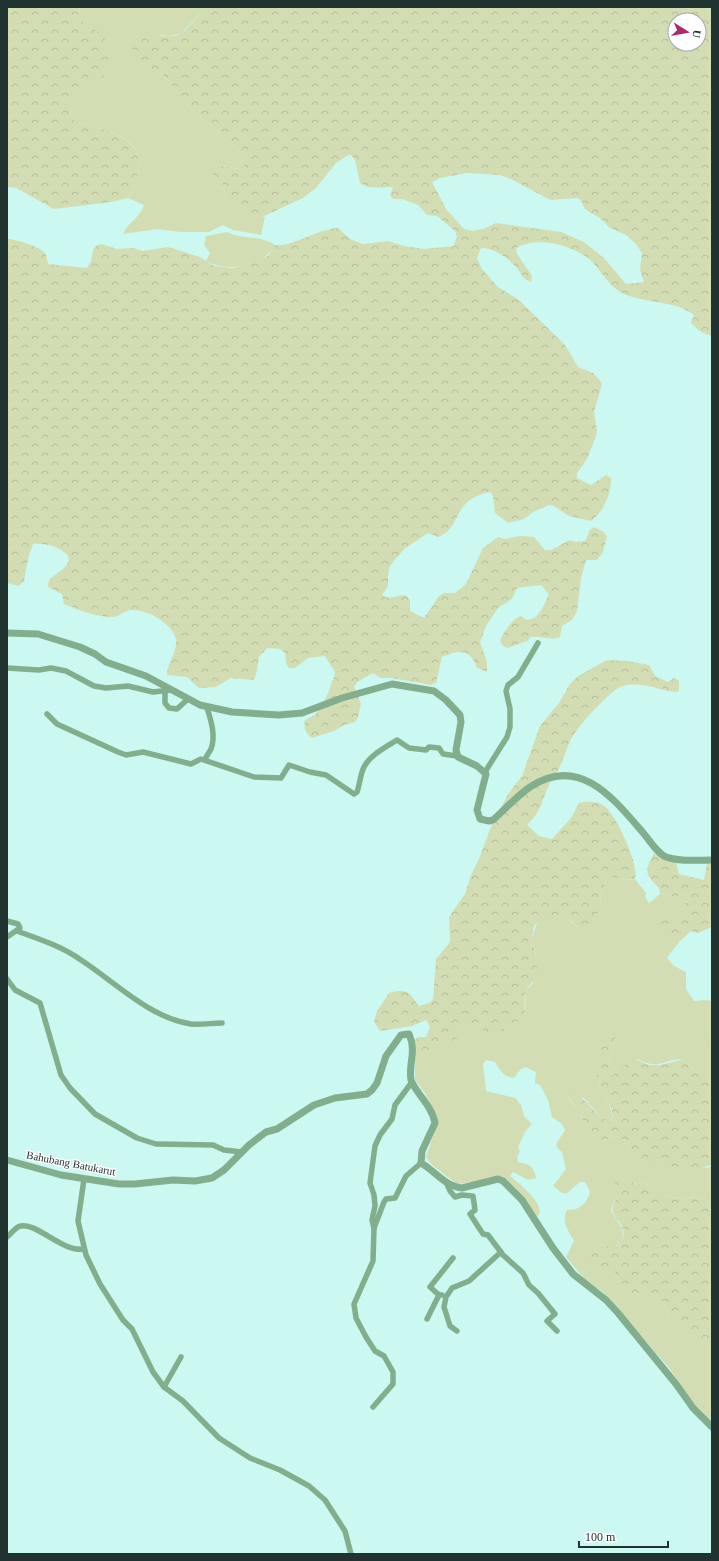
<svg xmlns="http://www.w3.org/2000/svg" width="719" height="1561" viewBox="0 0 719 1561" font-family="Georgia,serif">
  <defs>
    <pattern id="forest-crowns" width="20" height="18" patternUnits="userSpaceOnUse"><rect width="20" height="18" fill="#d3ddb3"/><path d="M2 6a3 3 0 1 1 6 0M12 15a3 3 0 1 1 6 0" fill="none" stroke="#b5be9a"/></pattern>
  </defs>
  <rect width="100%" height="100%" fill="#cbf8f1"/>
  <g fill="#d3ddb3">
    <path d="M80 7H206L182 33 170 36 160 35 140 63 161 73 167 79 184 102 243 155 244 166 238 169 221 165 222 183 225 194 262 217H265L261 235 233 230 223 225 209 232H181L157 229 123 234C128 222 140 218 144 205L128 198C146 164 145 143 106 130 95 126 84 125 73 120 62 95 83 88 102 79L95 30 84 26 79 16Z"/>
    <path d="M227 232C243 240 260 235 275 245 263 267 228 273 206 261L210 253 204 245 206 236Z"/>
    <path d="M613 876 630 880 635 879 646 893 645 897 649 903 660 894 674 897 689 895 690 899 684 905V912C676 917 670 913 661 919L679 942 667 958 674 966 686 972V989L694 1001 705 1000 712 1001V1017L707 1024 712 1048V1076C707 1075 701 1075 697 1072 692 1068 689 1061 683 1060 664 1057 662 1072 638 1059L612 1076 609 1071V1066L617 1032 598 1082 609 1103 613 1119 608 1121 602 1119 584 1098H569C579 1112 587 1130 600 1142L617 1136 624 1140 631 1155 708 1168 712 1165V1214L708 1201C694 1194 686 1201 672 1197 660 1194 652 1185 641 1182L637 1185 623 1178 618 1197 612 1206 611 1211 622 1228 623 1239 615 1247 610 1248 597 1271H614L625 1291 663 1301 670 1320 696 1339 712 1345V1422L697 1409 670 1369 603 1292 586 1281 566 1257 574 1241C568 1230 561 1222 567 1210 579 1211 588 1203 590 1191L585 1182H580L567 1193H562L553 1186 566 1169 562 1152 558 1149 556 1144 565 1130 562 1124 552 1117 548 1100 540 1085 535 1083 536 1072 525 1067 520 1070 514 1078C503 1077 500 1070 495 1062L486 1060 483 1064 486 1091 515 1098 521 1105 524 1116 532 1124 525 1132 518 1147 520 1152 517 1156 518 1162C529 1164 534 1166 536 1178L528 1180 513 1172 510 1176C520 1184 539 1199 540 1212L537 1217 501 1178 457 1184 431 1164 426 1157 435 1130 436 1114 425 1093 415 1080V1051L423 1054 457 1038 462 1021 468 1020 495 1035C501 1032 502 1030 507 1025 512 1021 520 1021 525 1016L526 991 533 983 536 956 532 938 537 923 541 918 555 916 566 918 578 927V932L600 906 601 893 608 877Z"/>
  </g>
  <g fill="url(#forest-crowns)" fill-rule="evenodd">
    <path d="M7 7H80L79 16C85 27 86 24 95 30 114 41 110 62 102 79 83 88 62 96 73 120 84 125 95 126 106 130 145 144 146 164 128 198L111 202 54 209 16 188 7 187Z"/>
    <path d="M206 7H712L711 336C702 333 698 330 691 323L694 315C675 300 645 304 622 293 608 286 600 268 588 258 569 244 536 236 516 248L517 254 532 276 531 282C523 280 522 274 516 267 508 258 494 248 481 248L477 258 482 269 498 287 519 300 565 345 578 367 593 373 599 379 602 384 594 412 597 431 596 436 587 459 577 473V478L591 485 606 475 611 478C611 494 604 511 591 521L569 516 554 506 549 505 533 512 524 519 508 523 495 513 493 496 490 492C480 494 469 498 463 507 454 519 454 531 438 537L428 533 404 549 390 566 388 575V586L382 595C392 602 398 593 407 596L410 601V611L424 618 439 596 444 593H455L466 584 483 548 498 537 504 539 521 536 534 537 545 550H551L570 540 575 542 585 541 590 530 594 527 604 532 607 536 603 552 597 560H586L581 578 577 611 572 620 562 626 560 637C550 641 542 636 531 637L527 641 507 648 502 645 500 640C504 632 513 618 521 616L526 620C539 620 544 605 549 594L541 585 517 588 512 599 498 608 486 626 482 637 480 642 487 662V672L477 668C471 649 459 649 442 657L436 683 431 685 392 678H380L373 673 357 682 354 687 361 704 358 717 355 722 344 725 334 731 312 738C306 734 303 727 305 720L315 715 326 698 334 677 335 672 325 656 308 658 295 668H289L286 663 285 653 280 649 267 648 259 657 256 675 253 680 231 678 216 687 199 688 187 677 167 675C167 663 178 651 176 639 173 624 147 609 132 610 125 610 119 617 112 617 96 617 79 610 64 604L62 594 48 587C48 583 49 580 51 578 59 571 80 561 61 550 53 545 43 543 33 544L28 559 24 581 19 586 7 583V239C16 239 37 246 44 252 47 255 47 260 48 264L87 268 91 261 93 250 96 246 101 244 117 249 133 248 143 251 168 247 200 257 214 266 232 268 247 265 268 256 275 245C293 247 317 229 338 228L350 239 363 244 388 241 404 246 424 249 454 246 457 236 455 231 437 216 427 215 418 205 402 199H393L390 195 393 187C382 187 369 190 360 183L355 160 350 154 336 163 316 188 303 198 262 217 238 207 225 194 222 183 213 176 215 169 219 165 238 169 244 166 243 155 184 102 167 79 161 73 140 63 131 46C137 25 168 43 182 33 187 30 201 12 206 7ZM675 20H699V44H675ZM467 173 500 175 511 179 550 200 578 198 582 202 584 208 589 212 600 218 610 228 626 235 635 243 642 253 640 270 644 282 626 284 604 258 584 242 561 232 496 223 483 229 473 231 464 229 446 209 432 182 440 178Z"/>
    <path d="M607 660 628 661 649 665 655 676 668 682 674 678 679 681V691C672 697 634 674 614 691 599 704 582 721 571 739 567 747 565 756 561 764 558 772 552 778 549 785 540 804 543 809 527 825L539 836 552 839 571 818 579 803C585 801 597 801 603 805 615 812 640 866 635 879 626 881 617 876 608 877L601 893 600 906 596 916 585 934 579 937 578 927C570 919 561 915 550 917 518 922 540 953 537 973 535 981 528 985 526 992 524 999 525 1008 525 1016L520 1021 507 1025 500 1035C486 1037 476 1020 463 1021L458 1038 423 1054 415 1051 414 1040 419 1037H426L430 1027 426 1020 412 1026 380 1031 374 1022 377 1011 389 993C408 987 409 993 419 1006L429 1003 433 999 436 959 450 942 449 917 465 894 471 875 479 859 491 827 508 794 522 776 540 726 559 703 570 684 578 676Z"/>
    <path d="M654 853 676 862 679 874 704 880 707 863 712 864V927L698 933 691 931 679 942 660 925 661 919C669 913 676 917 684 912V905L690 899 689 895 675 897 660 894 659 888C645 874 644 872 654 853Z"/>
    <polygon points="712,1017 712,1048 707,1024"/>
    <path d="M612 1029 617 1032 609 1066V1071L612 1076 633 1058 649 1065H660L681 1060 686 1061 698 1073 712 1076V1165L691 1170 640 1161 631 1155 624 1140 617 1136 600 1142C587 1130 579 1112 569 1097L573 1094C589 1098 593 1116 608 1121L613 1119C613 1104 603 1095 598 1081 594 1070 603 1037 612 1029Z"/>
    <path d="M623 1178 637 1185 641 1182C652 1185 660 1194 672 1197 686 1201 694 1194 708 1201L712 1214V1345L696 1339 670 1320 663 1301 625 1291 614 1271H597L589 1263 586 1258 590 1253 605 1246 615 1247 623 1239C627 1216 602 1219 618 1197L614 1186 615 1181Z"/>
  </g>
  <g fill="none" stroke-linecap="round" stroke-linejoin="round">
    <g stroke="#82ae8d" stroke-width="5.5">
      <polyline points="7,668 39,670 51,668 66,671 94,686 106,688 128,686 153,692 171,690"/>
      <polyline points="165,692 165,703 169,708 177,709 188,699"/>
      <path d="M47 714 57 724 118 752 126 755 143 752 191 764 201 759 254 777 281 778 289 765 310 772 326 775 354 794 357 792C360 784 360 775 364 767 370 755 386 747 397 740L409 748 426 750 429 747 439 748 443 754 457 756"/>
      <path d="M205 760C206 756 209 753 211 749 216 736 211 720 207 708"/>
      <polyline points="485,772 507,737 510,727 510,709 506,691 508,685 518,677 538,643"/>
      <polyline points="7,921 18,924 20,928 7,937"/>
      <path d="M17 931C39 939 61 946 81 960 115 982 150 1018 191 1024 201 1025 212 1023 222 1023"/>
      <polyline points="7,979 15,990 40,1003 61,1075 70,1088 95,1114 137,1138 156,1144 213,1145 224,1150 242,1152"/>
      <polyline points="84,1179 78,1221 86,1255 100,1284 123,1320 132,1329 153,1372 164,1387 181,1357"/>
      <polyline points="447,1184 450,1191 455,1197 462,1195 473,1196 475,1210 470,1214 483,1234 488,1235 503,1255 523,1273 529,1285 538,1293 555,1314 547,1321 557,1331"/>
      <polyline points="374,1228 372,1220 375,1206 374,1195 370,1183 375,1146 380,1135 392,1119 395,1105 412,1082"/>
      <path d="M7 1237C11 1234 14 1229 18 1227 34 1219 62 1253 84 1249"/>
      <polyline points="439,1295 430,1287 453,1258"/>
      <polyline points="427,1319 439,1295 442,1295"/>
      <polyline points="457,1331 450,1326 444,1307 446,1297 452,1288 469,1281 501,1252"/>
      <polyline points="164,1387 183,1401 219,1438 250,1458 280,1470 309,1486 325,1500 345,1531 351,1554"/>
      <polyline points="373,1407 393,1384 393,1372 384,1356 375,1351 366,1337 356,1318 354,1304 373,1261 374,1228 384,1202 386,1199 395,1198 406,1176 421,1163"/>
    </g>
    <g stroke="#82ae8d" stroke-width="7">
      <path d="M7 633 38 634 80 647 95 654 106 662 146 676 200 705 232 712 279 715 302 713 342 698 392 684 434 691 446 700 460 715 461 722 456 750 458 757 477 766 486 774 477 810 480 819 489 821 493 820C505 809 517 796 530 787 577 756 610 794 639 828 647 836 656 853 666 857 680 862 698 860 712 860"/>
      <path d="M7 1160 61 1175 119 1184H135L173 1180 195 1181 212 1178 224 1170 249 1145 266 1132 277 1129 314 1105 335 1098 367 1094 372 1090 377 1083 386 1056 401 1035 409 1034C417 1051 408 1065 411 1080 414 1091 432 1105 435 1123L422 1151 421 1163C435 1171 446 1187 462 1188L498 1179 503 1181 522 1200 553 1248 573 1274 606 1300 618 1313 676 1384 693 1408 712 1427"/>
    </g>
  </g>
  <g text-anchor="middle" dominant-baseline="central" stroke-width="3" stroke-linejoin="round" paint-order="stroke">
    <g font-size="11" fill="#213331" stroke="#fff">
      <text transform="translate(71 1163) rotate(11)">Bahubang Batukarut</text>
    </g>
  </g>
  <rect width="719" height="1561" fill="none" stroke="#213331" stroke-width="16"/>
  <g transform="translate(687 32) rotate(101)"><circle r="19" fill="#ffffff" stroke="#a6adad"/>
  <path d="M0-3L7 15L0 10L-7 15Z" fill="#af286c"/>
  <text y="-6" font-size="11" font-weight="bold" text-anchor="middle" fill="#213331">U</text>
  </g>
  <path d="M579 1541v6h89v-6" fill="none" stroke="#213331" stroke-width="2"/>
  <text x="585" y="1541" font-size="12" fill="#213331" stroke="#ffffff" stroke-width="3" paint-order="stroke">100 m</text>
</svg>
